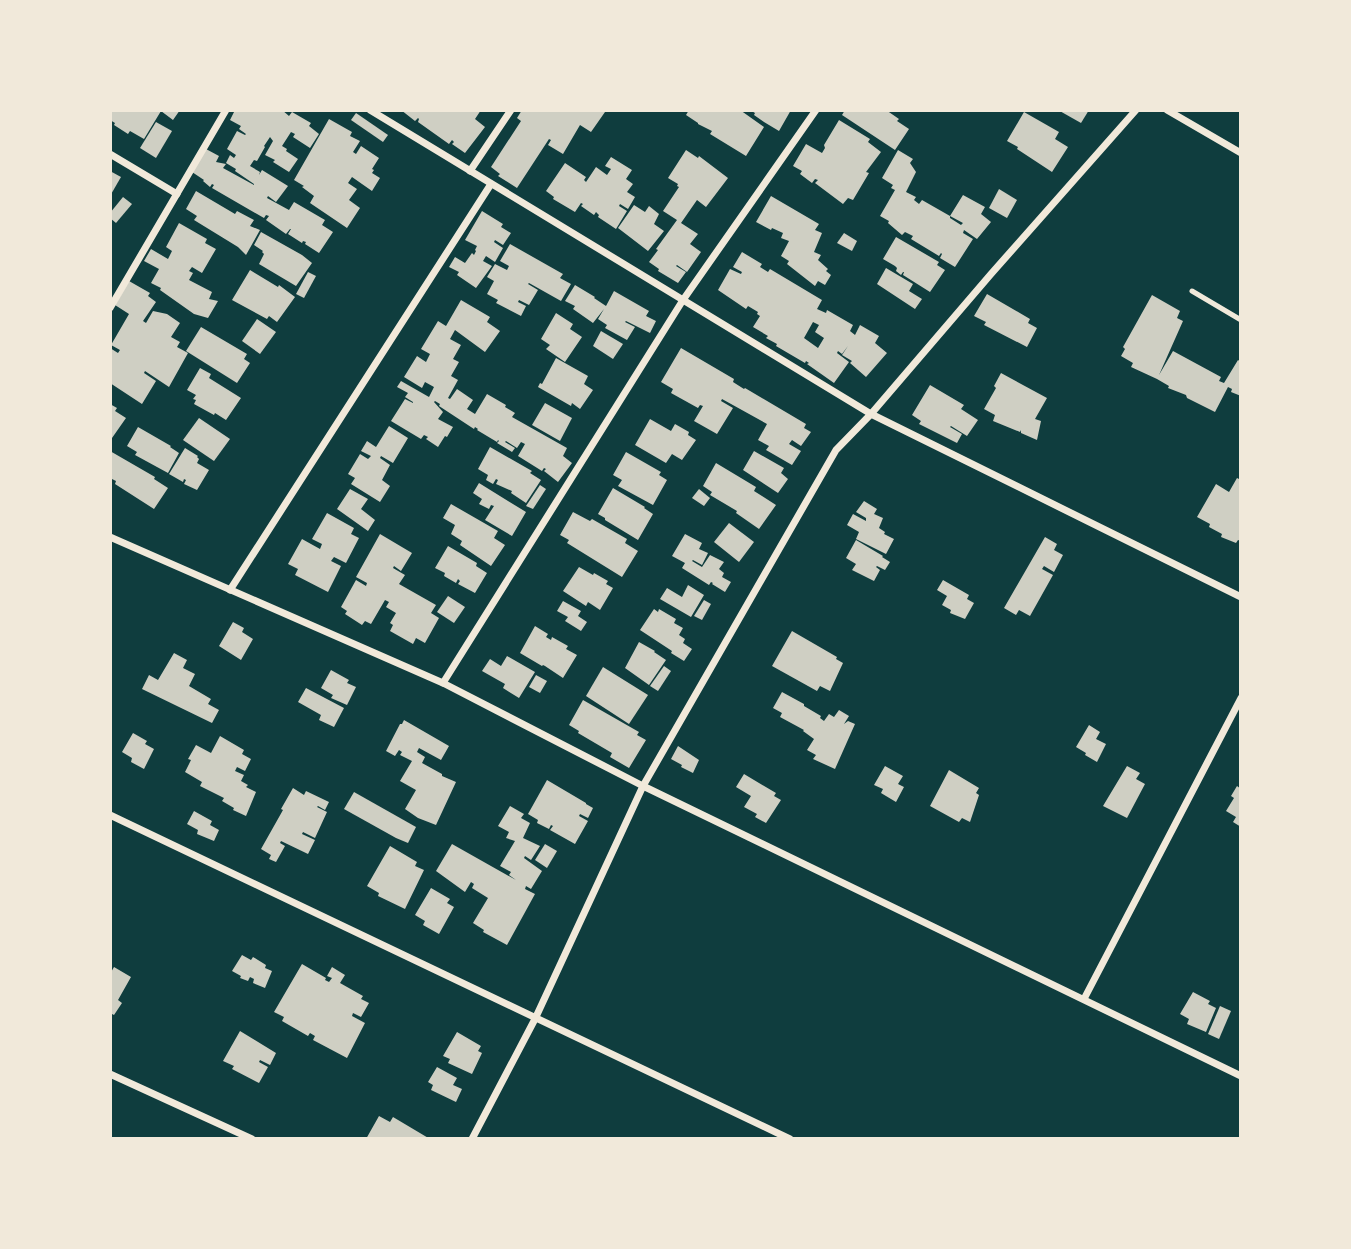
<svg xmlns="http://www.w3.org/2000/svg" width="1351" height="1249" viewBox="0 0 1351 1249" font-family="Figtree,sans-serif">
  <rect width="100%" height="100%" fill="#0f3d3e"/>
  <g fill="#cfcfc3" fill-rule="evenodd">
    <polygon points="110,110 180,110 173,120 161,111 144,139 130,131 128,134 114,125 115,123 110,120"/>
    <polygon points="235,110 282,110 289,116 292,112 311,123 309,126 319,134 310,148 293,137 295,134 291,132 282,146 287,149 286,151 298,159 289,172 273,162 275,160 265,155 273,141 270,137 264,146 265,147 257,161 254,160 250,166 260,172 259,175 262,170 288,186 276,202 268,196 267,198 289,210 294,202 325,220 322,225 333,232 319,253 305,244 306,242 303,241 302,243 288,234 291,229 290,229 286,234 266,220 269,216 266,215 264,218 212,188 214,185 212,184 210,187 203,181 204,180 192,172 206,149 219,156 216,162 226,164 223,168 254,185 254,184 235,171 236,169 226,163 230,155 234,158 236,155 227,149 237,131 245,135 246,134 239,129 241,126 230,120"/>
    <polygon points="401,110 481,110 475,119 485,127 465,153 452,144 454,142 452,140 449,144 418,122 419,119 418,118 415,121"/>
    <polygon points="522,110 603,110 605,112 591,132 580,125 563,154 548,145 551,140 549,139 517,188 498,176 500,174 491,167 521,121 517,118"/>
    <polygon points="689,110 740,110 764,127 746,156 710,134 712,131 698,124 698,123 686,115"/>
    <polygon points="750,110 791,110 779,131 764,122 754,115 755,113"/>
    <polygon points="845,110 886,110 899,119 897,121 909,129 895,150 842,115"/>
    <polygon points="1058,110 1089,110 1081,123"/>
    <polygon points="1024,112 1059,132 1055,139 1068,147 1052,172 1017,149 1018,147 1007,141"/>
    <polygon points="356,113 388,135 383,142 351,120"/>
    <polygon points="329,119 352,132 350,136 360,141 353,152 356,154 361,146 379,158 372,169 374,170 372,173 380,178 372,191 352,177 348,183 357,189 349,200 360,208 347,228 310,203 314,196 302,187 304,186 294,180"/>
    <polygon points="839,120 870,139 868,142 881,152 866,172 869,173 853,200 848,198 843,204 815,183 818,180 815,179 812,183 800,174 802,171 793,166 806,144 822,153 825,148 824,145"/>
    <polygon points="156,122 172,131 156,158 140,148"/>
    <polygon points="686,150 698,158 699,156 728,178 706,207 697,200 681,223 698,234 690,244 701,252 687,272 677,265 676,266 686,272 678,283 658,271 659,269 649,262 658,250 656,249 677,220 663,211 679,187 677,186 678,184 668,178"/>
    <polygon points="898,150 913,159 910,163 916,172 906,192 916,197 914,200 919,204 922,200 950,216 950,218 961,225 963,223 950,216 963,195 985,207 981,214 991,222 977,239 964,230 963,233 973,239 955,267 940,258 942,254 941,253 939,256 911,239 913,236 905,232 902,235 888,223 889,221 880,216 895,190 891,188 893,185 882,178"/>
    <polygon points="611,157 632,170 626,179 633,184 627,192 635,197 628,209 620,204 619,206 627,211 616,229 598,217 599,215 596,212 594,215 581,206 583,204 581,203 575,212 553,199 554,197 546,191 565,163 586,177 584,180 586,182 596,167 607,175 611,169 605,166"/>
    <polygon points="110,171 121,177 110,196"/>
    <polygon points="999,189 1017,200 1007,218 989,208"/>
    <polygon points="196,191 235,214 237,211 254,220 250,226 260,230 246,255 238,247 194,220 197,216 186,209"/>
    <polygon points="771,196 819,224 815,230 822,233 814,252 821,255 818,260 828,269 826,271 831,275 825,285 818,281 815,286 787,264 789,261 781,256 789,241 781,238 783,233 772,228 771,230 756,222"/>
    <polygon points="123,197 132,204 116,223 110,218 110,213"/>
    <polygon points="634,205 645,212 649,206 659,214 654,224 664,231 648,251 618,228"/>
    <polygon points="482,211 503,224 501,227 511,233 503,245 495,240 494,242 503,248 495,262 486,256 483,261 492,266 476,288 457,275 459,272 449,267 455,257 465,263 472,253 474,255 476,251 475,250 477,246 465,240"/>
    <polygon points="179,223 207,239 205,243 216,249 202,273 192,267 189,271 193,273 189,280 212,292 209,299 218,301 208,318 194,314 160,290 161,288 151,283 159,269 144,261 151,249 168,259 172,251 166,247"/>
    <polygon points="261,232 302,255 312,263 296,286 259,264 264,254 262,252 263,251 254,245"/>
    <polygon points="844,233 857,241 852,251 837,243"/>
    <polygon points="896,237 939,262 937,265 945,270 930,292 903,275 904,272 903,272 901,275 896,271 897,268 895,266 883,259"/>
    <polygon points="510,244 563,274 560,278 571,284 561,301 529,283 528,284 538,290 529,305 519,300 518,302 526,306 521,316 496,303 498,300 487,294 494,281 487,277 495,264 507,270 509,266 500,261"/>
    <path d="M742 252 762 264 760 267 768 272 770 269 822 300 817 309 826 313 827 310 853 325 850 331 855 335 860 325 879 336 875 343 887 353 866 377 850 363 852 361 842 355 848 346 842 354 838 351 837 353 849 362 834 383 807 364 809 363 806 361 805 363 776 346 777 344 766 338 768 336 753 327 760 316 757 314 758 312 748 306 746 309 718 290 730 269 741 274 742 272 733 267ZM813 322 819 325 815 332 824 338 818 348 804 338Z"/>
    <polygon points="886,268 913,284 909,291 922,299 915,309 877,284"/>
    <polygon points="250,270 278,287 279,285 295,297 277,322 269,316 267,319 232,300"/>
    <polygon points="308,272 316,276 304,298 296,294"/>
    <polygon points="129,281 150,293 148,296 156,302 143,321 146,323 153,311 167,314 180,323 171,337 180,342 177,347 188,353 169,387 145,371 144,373 156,381 142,404 110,383 110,348 118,353 120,350 111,345 129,314 115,305"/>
    <polygon points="575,285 595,297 594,298 606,306 614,291 649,311 646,316 656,321 650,333 626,321 625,322 635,327 627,340 605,328 607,325 598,319 604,309 593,323 573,309 575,306 565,301"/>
    <polygon points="987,294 1030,319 1028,323 1037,328 1027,347 984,325 986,322 974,316"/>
    <polygon points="1152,295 1180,311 1177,318 1183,321 1159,375 1173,351 1221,377 1219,381 1224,383 1238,360 1241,362 1241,396 1231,392 1232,389 1228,387 1215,412 1187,398 1186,395 1168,388 1169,386 1157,379 1131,367 1133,363 1121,356 1125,349 1123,347"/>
    <polygon points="461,300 490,317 487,322 500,331 485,352 455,330 450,339 461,345 453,359 459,362 451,376 458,380 448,398 450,399 457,389 473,400 467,409 475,414 487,394 506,405 505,407 515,413 512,417 567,448 563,456 572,463 558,482 544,471 546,469 544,468 542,471 518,456 525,444 521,442 517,448 506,441 505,442 515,448 512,452 497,443 499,441 498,440 497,442 477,430 478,429 475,427 474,429 439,406 440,404 435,401 434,402 443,412 438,419 453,427 447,437 445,436 438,447 426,439 428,437 424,435 421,439 391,421 405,399 413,403 413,402 405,397 408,393 397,387 401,381 429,397 434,387 425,382 422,388 404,377 417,356 426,362 430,354 421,349 438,321 446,326"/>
    <polygon points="556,313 573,324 570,329 582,337 565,362 546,349 550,345 541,339"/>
    <polygon points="257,319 276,332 260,354 242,341"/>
    <polygon points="201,327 247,354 244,359 250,363 237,383 186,351"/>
    <polygon points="601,331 623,344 613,359 593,346"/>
    <polygon points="681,348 734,379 733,382 744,389 745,388 806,424 804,428 811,432 801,446 792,440 789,444 801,451 792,465 766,450 769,446 758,440 767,424 722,399 721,401 733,408 717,434 694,421 703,406 700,405 698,408 671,393 673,389 661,382"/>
    <polygon points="556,358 588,376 584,384 593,390 580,409 572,403 571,406 538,387 540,383 542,384"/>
    <polygon points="200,368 211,374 209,378 241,398 226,420 215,413 214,415 194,404 196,400 193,399 196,395 187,390"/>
    <polygon points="1001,373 1047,398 1035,419 1041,421 1037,440 1021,433 1021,430 1020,432 993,421 995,415 984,409 996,388 994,386"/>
    <polygon points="930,385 964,405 961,409 978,420 967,436 951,426 950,427 962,434 957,443 919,424 921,421 912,415"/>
    <polygon points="545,403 572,418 560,441 532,425"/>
    <polygon points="110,404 117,408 115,411 126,418 112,438 110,437"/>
    <polygon points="199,418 230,439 214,461 183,440"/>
    <polygon points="650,419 671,431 675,424 689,432 688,435 696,440 682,460 672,454 666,463 635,445"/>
    <polygon points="389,426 408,438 393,463 381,456 380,458 390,465 382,480 390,486 380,502 351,484 355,478 348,474 360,454 368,459 371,456 361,451 367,441 376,447"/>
    <polygon points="138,427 171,446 170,447 179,453 168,473 135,455 137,452 127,446"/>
    <polygon points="490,447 532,471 530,473 541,480 526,503 511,493 512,491 496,484 498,480 496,479 493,484 486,480 488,475 478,469"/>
    <polygon points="185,448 198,456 197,457 199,459 197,463 209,470 197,490 184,484 186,480 184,479 183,482 169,474"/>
    <polygon points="110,451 155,477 154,479 168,488 154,509 115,484 116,481 112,479 110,481"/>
    <polygon points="754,451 784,468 781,473 788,479 778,493 743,470"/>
    <polygon points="626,452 661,472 659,475 667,480 653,505 618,486 622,480 613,475"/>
    <polygon points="716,463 756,487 754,491 776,505 759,529 736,513 737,511 710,495 712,492 703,486"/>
    <polygon points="1237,478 1241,480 1241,541 1238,540 1236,543 1221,537 1222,534 1209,527 1210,524 1197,517 1216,484 1229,492"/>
    <polygon points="479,483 526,512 512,536 485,520 494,506 491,505 489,509 479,504 482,499 473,493"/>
    <polygon points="540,485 546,489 533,509 526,506"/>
    <polygon points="613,488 645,507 644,508 653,514 638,540 605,520 605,518 598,514"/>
    <polygon points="350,489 368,499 361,509 375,520 368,531 337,509"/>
    <polygon points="699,489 710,498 704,506 692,498"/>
    <polygon points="864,501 877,509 874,514 883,518 879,528 885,532 884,534 894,539 886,554 856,539 859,532 847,525 853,514 866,521 866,518 856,512"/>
    <polygon points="451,504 498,531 494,538 505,545 491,566 460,545 462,541 451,534 455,525 443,518"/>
    <polygon points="573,512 590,521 592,519 627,539 625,543 638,551 622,577 567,543 569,540 560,535"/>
    <polygon points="327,513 354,528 351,534 359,538 346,563 334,557 331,561 341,566 328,592 295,575 298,569 288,564 302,539 320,549 322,544 312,539"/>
    <polygon points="729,523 754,542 739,562 714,542"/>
    <polygon points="380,534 412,553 401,571 394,566 393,568 405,575 399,584 436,605 431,613 439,618 425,643 416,638 413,644 390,631 393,625 390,623 396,613 386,607 389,602 385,600 371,624 365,621 362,625 345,614 347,611 341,607 356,580 366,586 367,583 356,577"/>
    <polygon points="685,534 702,543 699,549 708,553 702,565 693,560 692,561 702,567 710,555 724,562 719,569 724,573 722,577 731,582 725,592 712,584 713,583 711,582 709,585 682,568 685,563 672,556"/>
    <polygon points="1045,537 1057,544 1054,550 1063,555 1054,572 1044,566 1042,569 1053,575 1030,616 1019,610 1016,615 1004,608"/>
    <polygon points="856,540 883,556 882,557 890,562 885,570 877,566 876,567 880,570 874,581 852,570 856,564 846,558"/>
    <polygon points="448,546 477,563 476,566 487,573 475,593 458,584 460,581 458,579 456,583 444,576 445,573 435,568"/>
    <polygon points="579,567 593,575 594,573 608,581 606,584 613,588 600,610 588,602 586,606 563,591"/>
    <polygon points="943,580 969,595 967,599 974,603 965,619 950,613 951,610 942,605 947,596 937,590"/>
    <polygon points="688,585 704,595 691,617 660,599 667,588 682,597"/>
    <polygon points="448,596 465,607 454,623 437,612"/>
    <polygon points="704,600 711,604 702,620 694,616"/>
    <polygon points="563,601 581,611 578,616 587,622 581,631 565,621 568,617 557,611"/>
    <polygon points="654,609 658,612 659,609 676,619 674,623 683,628 679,635 685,639 683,643 692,649 684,661 671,653 672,651 640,630"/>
    <polygon points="233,622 244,628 242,632 253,639 241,660 219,646"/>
    <polygon points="535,626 548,634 546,637 551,640 552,637 568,646 566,649 577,655 563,678 545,666 543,665 542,666 520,653"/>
    <polygon points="792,631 837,657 836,659 843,663 830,691 820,686 817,691 772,666"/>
    <polygon points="639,642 655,651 654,652 666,660 649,685 625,668"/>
    <polygon points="174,653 187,660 183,668 195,674 189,686 211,699 208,704 219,710 212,723 142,689 149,675 158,680"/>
    <polygon points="507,656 535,672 519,698 503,688 505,684 482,671 490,659 501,666"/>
    <polygon points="664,666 671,671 658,691 650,686"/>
    <polygon points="603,667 648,695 629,724 586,696"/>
    <polygon points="331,670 349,680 347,683 356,687 347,705 331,698 333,695 321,688"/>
    <polygon points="536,675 547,681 540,693 529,687"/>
    <polygon points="306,688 344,708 334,727 319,720 321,715 298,702"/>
    <polygon points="782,692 804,704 804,706 821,716 820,718 824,721 829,714 834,717 839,710 849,716 844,724 848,721 855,724 835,769 813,759 816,755 807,750 814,739 803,731 804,730 780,717 782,713 773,708"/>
    <polygon points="583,700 639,732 637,735 646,740 629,768 610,757 612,753 578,733 579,731 569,725"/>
    <polygon points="404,720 449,746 441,760 419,748 417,752 425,757 422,763 442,774 442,776 456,782 436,825 418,818 405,809 416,790 400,781 412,761 400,755 402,752 399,750 395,756 386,751 400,724 402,724"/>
    <polygon points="1089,725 1100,732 1096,739 1106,744 1097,762 1085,755 1086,753 1076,747"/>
    <polygon points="133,733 147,741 145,744 154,749 144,769 131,762 132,758 122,752"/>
    <polygon points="220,736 244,750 242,754 251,759 245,771 237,767 235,771 244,775 241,781 248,785 246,787 256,792 246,816 233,810 234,808 222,801 224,798 200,786 202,782 185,772 191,760 188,759 196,745 211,753"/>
    <polygon points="678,746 699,760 693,773 681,767 682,765 671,759"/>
    <polygon points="885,766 903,776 898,784 904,787 896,802 881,793 883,789 874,785"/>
    <polygon points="1127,766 1140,773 1136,779 1145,784 1127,818 1103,806"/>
    <polygon points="949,770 979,788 976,793 979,795 970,822 962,818 959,822 930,806"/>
    <polygon points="744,774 776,793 774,796 781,800 766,823 755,817 757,814 744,807 751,796 736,787"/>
    <polygon points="547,780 586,803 586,804 593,808 588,818 580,814 579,816 588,821 575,844 550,830 553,826 551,825 549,829 537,823 538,820 528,814"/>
    <polygon points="1237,786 1241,789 1241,827 1233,822 1236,817 1226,811 1234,798 1231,796"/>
    <polygon points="293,788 304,795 306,791 329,802 325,810 318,806 317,807 327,812 315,838 303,832 302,834 315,840 308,854 281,841 280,843 285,846 276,862 269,859 271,855 261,849 283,810 281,809"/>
    <polygon points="354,792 416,827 408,843 396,838 344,809"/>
    <polygon points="510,806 524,814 521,818 530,823 523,838 540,846 531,860 525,856 524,858 542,871 531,889 526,886 525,889 535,894 507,945 483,932 484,930 473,923 488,898 472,888 474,884 471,882 465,892 436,871 452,844 516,880 509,875 511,872 500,866 515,841 506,838 509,832 498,826"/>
    <polygon points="194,811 212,821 210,825 219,830 214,841 197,834 198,830 187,824"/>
    <polygon points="545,844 557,851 547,868 535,860"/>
    <polygon points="390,846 417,862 415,866 424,870 405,909 378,896 379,893 367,886"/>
    <polygon points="431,888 450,899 447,903 454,907 439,934 423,925 425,921 415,915"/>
    <polygon points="242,955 251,960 253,957 266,965 265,968 272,971 265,988 253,983 254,979 250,977 248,981 240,978 241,976 232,971"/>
    <polygon points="302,964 326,978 325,980 329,982 332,978 327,976 332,967 345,975 340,983 363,996 361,999 369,1003 361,1017 353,1013 352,1016 365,1023 347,1058 313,1040 315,1036 310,1033 308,1036 282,1021 284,1017 274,1012"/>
    <polygon points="114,967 131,977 118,1000 122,1003 114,1015 110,1013 110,974"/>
    <polygon points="1193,992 1210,1001 1208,1004 1216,1008 1206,1032 1187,1024 1189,1019 1180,1014"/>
    <polygon points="1220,1006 1231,1011 1219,1039 1208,1034"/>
    <polygon points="240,1031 276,1053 270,1065 260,1060 259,1062 268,1067 259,1083 232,1069 234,1066 223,1061"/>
    <polygon points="457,1032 481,1046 478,1051 482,1053 472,1074 448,1063 450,1059 443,1056"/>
    <polygon points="437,1067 457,1078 453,1085 462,1089 456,1102 431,1090 433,1085 428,1082"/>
    <polygon points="379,1116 390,1122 393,1117 430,1139 366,1139"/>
  </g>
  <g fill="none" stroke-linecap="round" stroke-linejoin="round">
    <polyline stroke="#f1e9da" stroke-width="5" points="1192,291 1241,320"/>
    <g stroke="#f1e9da" stroke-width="7">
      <polyline points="370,110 871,414 1241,597"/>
      <polyline points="1167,110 1241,153"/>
      <polyline points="110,154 177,194"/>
      <polyline points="470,171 511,110"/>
      <polyline points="110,308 226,110"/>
      <polyline points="110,537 443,683 643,786 1241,1076"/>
      <polyline points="230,590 491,184"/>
      <polyline points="443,683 683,300 816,110"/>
      <polyline points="110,815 790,1139"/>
      <polyline points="1084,999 1241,698"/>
      <polyline points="110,1074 252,1139"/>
      <polyline points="472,1139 535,1019 643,786 836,450 871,414 991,274 1136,110"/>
    </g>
  </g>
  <rect width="1351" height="1249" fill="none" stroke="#f1e9da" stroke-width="224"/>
</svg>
